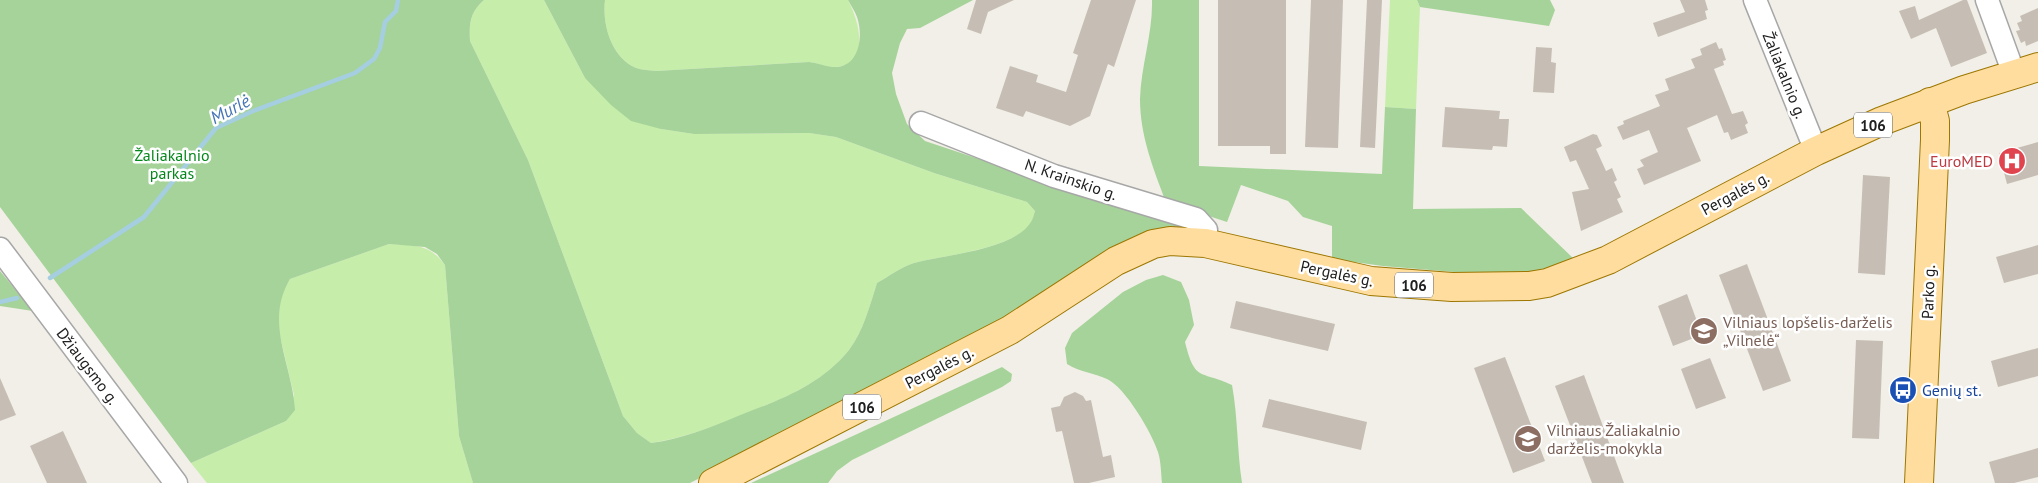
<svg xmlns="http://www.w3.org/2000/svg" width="2038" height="483" viewBox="0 0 2038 483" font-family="'PT Sans',sans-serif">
  <rect width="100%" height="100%" fill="#f1efe7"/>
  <g fill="#c6eeaa">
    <path d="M484 0H544L585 78 661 129 694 134 809 133 836 137 934 173 1027 202 1035 211C1034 214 1033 219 1032 222 1014 250 943 255 914 263 901 267 888 277 877 283 870 305 863 332 849 350 821 385 781 399 742 415 712 427 684 438 651 443L637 433 623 416 528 160 470 41C469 23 470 12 484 0Z"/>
    <path d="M605 0H848C859 21 871 63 836 67 828 68 818 63 809 62L656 71C650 70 642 70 636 68 611 57 602 24 605 0Z"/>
    <polygon points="1390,0 1417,0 1420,7 1416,109 1385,107"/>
    <path d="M389 244C414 246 429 243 445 265L459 436 473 483H207L191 463 286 421 294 395 277 324 281 295 290 279Z"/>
  </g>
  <g fill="#a5d399">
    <path d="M0 0H484C470 12 469 23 470 41L528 160 623 416 637 433 651 443C682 439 709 428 738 416 779 400 820 386 849 350 863 332 870 305 877 283 888 277 901 267 914 263 943 255 1014 250 1031 222 1033 219 1034 214 1035 211L1027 202 934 173 836 137 809 133 694 134 661 129 631 121 611 105 585 78 544 0H605C602 24 611 57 636 68 642 70 650 70 656 71L809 62C817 63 825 66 832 67 859 69 864 37 857 17 855 11 851 6 848 0H973L920 28 907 29 900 43 892 73 896 94 907 124 925 141 988 162 1184 221 1185 231 1043 297 949 351 690 483H473L459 436 445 265 437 254 425 247 389 244 290 279C264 323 292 363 295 410L286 421 191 463 0 207Z"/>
    <path d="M1152 0H1199V166L1382 174 1385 107 1416 109 1413 209 1521 208 1575 260 1539 271 1478 274 1383 266 1332 259V226L1303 217 1288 201 1241 185 1227 222 1166 202C1153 168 1140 135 1140 99 1141 65 1153 33 1152 0Z"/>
    <polygon points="1417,0 1550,0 1555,10 1549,26 1420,7"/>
    <polygon points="0,271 33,311 0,306"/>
    <path d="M1163 275 1181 282 1189 300 1194 325 1185 342C1195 383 1201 370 1232 385 1238 418 1237 450 1242 483H1162C1161 473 1161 461 1158 452 1152 433 1125 387 1107 379 1094 373 1080 372 1067 364L1065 348 1072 333 1123 292 1146 280Z"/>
    <polygon points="1002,367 1012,374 1011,381 1002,387 852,460 837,471 828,483 751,483"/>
  </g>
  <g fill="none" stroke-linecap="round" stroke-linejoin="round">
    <g stroke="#a5cee1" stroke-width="4.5">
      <polyline points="50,278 144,217 216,128 253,111 355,73 374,59 380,48 385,22 396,11 398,0"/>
      <polyline points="0,302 17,298"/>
    </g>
  </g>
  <g fill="#c6beb5">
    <polygon points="976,0 1014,0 988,12 981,34 967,29"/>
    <polygon points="1091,0 1136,0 1114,67 1108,64 1090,116 1070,126 1026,111 1023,117 996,108 1010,66 1038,75 1036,82 1066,92 1078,55 1073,53"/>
    <polygon points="1218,0 1286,0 1286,154 1270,154 1270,146 1218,146"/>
    <polygon points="1311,0 1343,0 1338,148 1305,147"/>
    <polygon points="1367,0 1382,0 1375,148 1360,147"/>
    <polygon points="1680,0 1705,0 1708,10 1705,11 1707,19 1658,37 1653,23 1685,12"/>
    <polygon points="1963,0 1967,0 1987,53 1951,67 1936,28 1911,39 1899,11 1915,6 1919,20"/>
    <polygon points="2038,8 2038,41 2026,46 2025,41 2021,43 2016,31 2020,30 2017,23 2022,21 2020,16"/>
    <polygon points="1716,42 1719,49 1722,48 1726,60 1723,61 1724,65 1714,69 1732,114 1743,111 1748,123 1745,125 1748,133 1731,140 1728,132 1724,133 1717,115 1687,128 1701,161 1644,185 1637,169 1644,166 1640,160 1658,152 1649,130 1623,140 1617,127 1624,124 1623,121 1660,106 1655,95 1669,90 1665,79 1695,68 1691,59 1702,55 1700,49"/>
    <polygon points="1536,47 1552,48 1551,62 1556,63 1554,93 1533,92"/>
    <polygon points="1445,107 1500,111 1499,119 1509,119 1507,147 1493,146 1492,150 1442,147"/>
    <polygon points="1593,134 1597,135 1602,146 1596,149 1606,171 1612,168 1617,180 1614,182 1621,197 1617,199 1623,212 1581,231 1572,192 1589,189 1576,160 1570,162 1564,147"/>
    <polygon points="2038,142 2038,175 2007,184 1999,153"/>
    <polygon points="1863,175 1890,177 1885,275 1858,273"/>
    <polygon points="2038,245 2038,274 2004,283 1996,257"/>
    <polygon points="1747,264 1791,381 1763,391 1719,275"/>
    <polygon points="1687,294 1702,335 1673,346 1658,306"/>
    <polygon points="1236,301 1335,324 1328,351 1230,328"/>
    <polygon points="1856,340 1883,341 1879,439 1852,438"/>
    <polygon points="2038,348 2038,376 1998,387 1991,361"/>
    <polygon points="1505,357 1545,461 1513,473 1474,368"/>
    <polygon points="1710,358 1726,398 1696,409 1681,369"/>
    <polygon points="1584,375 1624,483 1592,483 1555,386"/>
    <polygon points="0,378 16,415 0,421"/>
    <polygon points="1075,392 1083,396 1086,401 1091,400 1103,457 1111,455 1115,477 1089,483 1074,483 1062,431 1056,432 1051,408 1060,406 1064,397"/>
    <polygon points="1269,399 1367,422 1361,450 1262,427"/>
    <polygon points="63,431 87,483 47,483 30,446"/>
    <polygon points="2038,448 2038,477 2014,483 1995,483 1989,462"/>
  </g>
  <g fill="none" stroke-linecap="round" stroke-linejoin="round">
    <g stroke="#a7a7a7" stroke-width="25">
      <g id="minor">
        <polyline points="1755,0 1816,151"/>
        <polyline points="1987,0 2014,74"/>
        <polyline points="921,123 1054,176 1196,219 1206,230 1205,243"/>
        <polyline points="0,249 176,483"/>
      </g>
    </g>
    <g stroke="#9d7600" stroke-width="30">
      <g id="major">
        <polyline points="713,483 1010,330 1116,261 1153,244 1170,241 1205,243 1371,281 1452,287 1529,286 1547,283 1608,260 1816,151 1882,121 1964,90 2038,67"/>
        <polyline points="1919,483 1935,140 1935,121 1930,102"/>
      </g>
    </g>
    <use href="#minor" stroke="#fff" stroke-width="22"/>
    <use href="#major" stroke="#ffdd9e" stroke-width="28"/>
  </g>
  <defs>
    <g id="hospital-disc" transform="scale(1.4375)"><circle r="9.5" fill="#e0444e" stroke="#fff"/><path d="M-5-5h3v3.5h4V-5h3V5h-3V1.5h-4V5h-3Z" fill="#fff"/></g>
    <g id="school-disc" transform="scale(1.4375)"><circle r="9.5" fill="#8d6e63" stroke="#fff"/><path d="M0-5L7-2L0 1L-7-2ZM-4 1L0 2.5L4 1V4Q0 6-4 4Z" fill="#fff"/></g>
    <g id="bus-disc" transform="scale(1.4375)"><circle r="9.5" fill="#1a4fb4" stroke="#fff"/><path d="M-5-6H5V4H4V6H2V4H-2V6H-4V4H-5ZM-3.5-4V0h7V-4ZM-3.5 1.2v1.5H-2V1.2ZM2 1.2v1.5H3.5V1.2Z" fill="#fff"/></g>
  </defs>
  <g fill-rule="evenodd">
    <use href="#hospital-disc" x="2012" y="161"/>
    <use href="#school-disc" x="1704" y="331"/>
    <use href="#bus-disc" x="1903" y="390"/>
    <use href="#school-disc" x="1528" y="439"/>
  </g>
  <g text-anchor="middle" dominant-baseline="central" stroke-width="5" stroke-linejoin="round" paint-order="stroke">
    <g fill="#fff" stroke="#636363" stroke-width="1">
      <rect x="1854" y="112.5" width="38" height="25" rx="4"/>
      <rect x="1395" y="272.5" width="38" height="25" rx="4"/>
      <rect x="843" y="394.5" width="38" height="25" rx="4"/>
    </g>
    <g font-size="15" font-weight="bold" fill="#202020">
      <text x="1873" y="125">106</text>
      <text x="1414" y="285">106</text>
      <text x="862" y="407">106</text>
    </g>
    <g font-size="16" fill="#202020" stroke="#fff">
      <text transform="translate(1785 75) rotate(68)">Žaliakalnio g.</text>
      <text transform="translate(1071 179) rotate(19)">N. Krainskio g.</text>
      <text transform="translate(1735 193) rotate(-28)">Pergalės g.</text>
      <text transform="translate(1337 273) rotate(12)">Pergalės g.</text>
      <text transform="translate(1928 292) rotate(-88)">Parko g.</text>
      <text transform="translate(88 366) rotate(53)">Džiaugsmo g.</text>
      <text transform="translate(939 367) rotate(-27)">Pergalės g.</text>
    </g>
    <g font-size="16" fill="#05881b" stroke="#fff">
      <text x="172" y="155">Žaliakalnio<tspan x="172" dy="18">parkas</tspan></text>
    </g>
    <g font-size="16" fill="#be3a42" stroke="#fff" text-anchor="end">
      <text x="1993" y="161">EuroMED</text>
    </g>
    <g font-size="16" fill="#785e54" stroke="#fff" text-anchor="start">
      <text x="1723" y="322">Vilniaus lopšelis-darželis<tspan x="1723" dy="18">„Vilnelė“</tspan></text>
      <text x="1547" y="430">Vilniaus Žaliakalnio<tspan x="1547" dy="18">darželis-mokykla</tspan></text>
    </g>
    <g font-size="16" fill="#164399" stroke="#fff" text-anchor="start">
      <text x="1922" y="390">Genių st.</text>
    </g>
    <g font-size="18" font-style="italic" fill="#4675b7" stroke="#fff">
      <text transform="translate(230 109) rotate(-28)">Murlė</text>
    </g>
  </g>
</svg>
